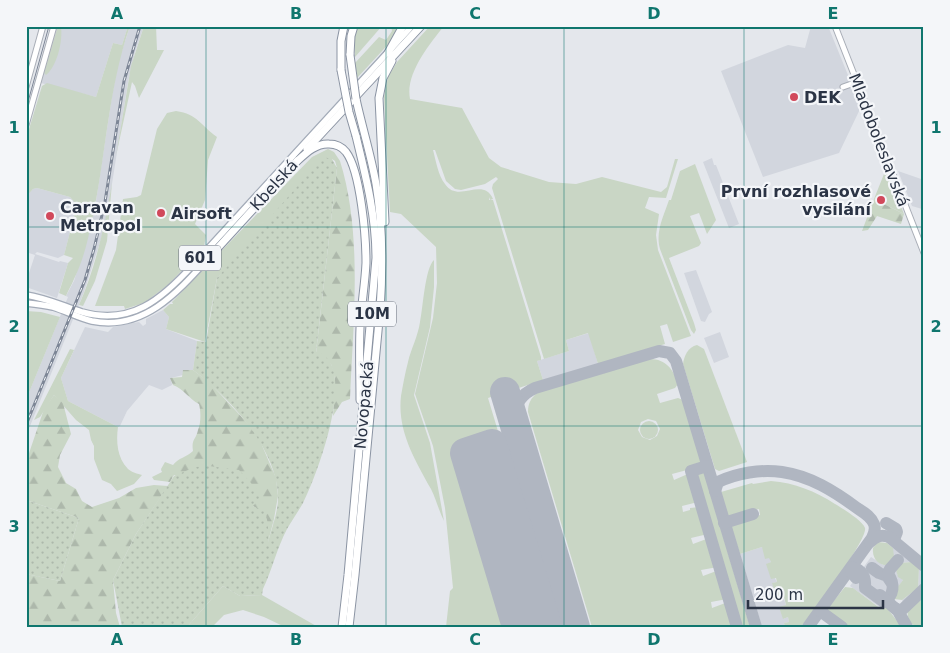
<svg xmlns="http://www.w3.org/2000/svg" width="950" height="653" viewBox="0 0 950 653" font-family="'DejaVu Sans',sans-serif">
  <defs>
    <pattern id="forest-firs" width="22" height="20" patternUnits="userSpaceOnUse" patternTransform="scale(1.25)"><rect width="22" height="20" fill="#c9d6c5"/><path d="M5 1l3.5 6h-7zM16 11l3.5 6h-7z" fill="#adb8ab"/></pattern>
    <pattern id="garden-dots" width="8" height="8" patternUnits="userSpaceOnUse" patternTransform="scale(1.25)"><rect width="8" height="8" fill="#c9d6c5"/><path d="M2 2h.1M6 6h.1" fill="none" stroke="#adb8ab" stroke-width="1.8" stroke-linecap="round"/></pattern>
  </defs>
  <rect width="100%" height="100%" fill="#e4e7ec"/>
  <g fill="#d2d6de">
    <polygon points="56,26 128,26 122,45 113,43 96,97 41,83"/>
    <polygon points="130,26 144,26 135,52 128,82 109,203 102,236 84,292 26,436 26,400 68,297 66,296 74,281 89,233 96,201 112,96 118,63"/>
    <polygon points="811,26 828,26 861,107 839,153 763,177 721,71 788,45 805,48"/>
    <polygon points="712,158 714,165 716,165 739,224 729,228 703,162"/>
    <polygon points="898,171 924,180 924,213 922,209 912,206"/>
    <polygon points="37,188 70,197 77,205 64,255 58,258 37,252 35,254 59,262 60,261 68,263 57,298 26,287 26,282 35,255 26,252 26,197 33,189"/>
    <polygon points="696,270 712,312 709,314 705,322 701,321 684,273"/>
    <polygon points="163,310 169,317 166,329 197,341 193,370 183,370 183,375 171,378 172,385 162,390 149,385 127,411 120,426 118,427 68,401 61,378 85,327 108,332 113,327 139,322 143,326 146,324 146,319"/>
    <polygon points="720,332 729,357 714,363 704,338"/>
    <polygon points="589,333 598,364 543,380 537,361 569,351 566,340"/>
    <polygon points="762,547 770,558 771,562 767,564 777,582 773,583 777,599 783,597 786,605 783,619 788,617 789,622 784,623 785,627 762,627 740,554"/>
    <polygon points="892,547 911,562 901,563 897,574 903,580 882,609 850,586 871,557 883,565 893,548"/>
    <polygon points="919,568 924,572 924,597 908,609 902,600 918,588"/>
  </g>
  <g fill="#c9d6c5" fill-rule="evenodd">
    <path d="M58 26 61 27C63 41 57 66 46 75L44 73Z"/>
    <path d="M128 26H130C108 89 106 156 92 221 88 240 83 261 74 279 72 285 68 290 66 296L59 293 68 263 73 258 64 255 77 205 70 197 37 188 33 189 26 197V139L42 86 47 83 96 97 113 43 122 45Z"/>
    <polygon points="144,26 156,26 157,50 164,50 139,98 135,86 132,82 116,156 131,66"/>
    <polygon points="357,26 382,26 355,57 354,37"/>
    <polygon points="391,26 399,26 395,37 357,78 355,63 379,37 386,40 392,31"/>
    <path d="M430 26H444C429 45 405 74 410 99L462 108 489 158 501 167 549 182 576 184 602 177 661 192 667 187 675 159H678L666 198 649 197 645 208 659 214 656 235 658 250 691 336 673 342 667 324 660 326 665 344 598 364 588 333 566 340 569 351 544 359 492 188 493 184 498 179 496 177 485 184 461 190 455 189 446 181 435 150H433C436 161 438 175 445 184 458 204 483 176 493 199L490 200 489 197V200H493L541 357V360L537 361 543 380 488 398 557 627H446L450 591 453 588 445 508 433 446 415 394 433 318 437 283 436 247 401 214 390 212 384 97 388 77 397 62Z"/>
    <path d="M176 111C198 114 200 125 217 137L208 160 205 200 195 224 206 235 204 247 168 285 144 303 125 309 124 306H95L116 250 123 199 137 197 141 195 157 129 167 113Z"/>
    <polygon points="328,149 334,152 340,161 335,161 332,159 217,278 205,342 166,329 169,317 163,310 170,304 173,304 172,302 312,157"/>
    <path d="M695 164 716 220 707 234 699 213 690 216 701 243 699 246 669 258 694 323 696 330 694 334 691 330 660 249C655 232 664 215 669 200H671L680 171Z"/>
    <polygon points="886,169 904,214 874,199"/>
    <path d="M112 183 107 241 95 281 83 306 79 305C96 266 105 225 112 183Z"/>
    <path d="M434 260V287L430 327 414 395 430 443 444 521C439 511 436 499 431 489 415 460 397 431 401 396 403 385 405 373 408 362 411 349 418 336 420 322 423 308 425 268 434 260Z"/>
    <polygon points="26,311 41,312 60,317 26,400"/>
    <path d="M697 345 704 349 747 462 719 471 715 469 683 364C684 356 688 347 697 345Z"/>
    <path d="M70 349 74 350 61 378 68 401 118 427C116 441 117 458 128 469 131 472 138 474 142 475L134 484 117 491 111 484 102 480 94 459V446L91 440 89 430 76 420 54 395 40 417 34 420Z"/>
    <path d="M650 359C666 359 674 370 678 384L675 388 657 394 660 403 678 398 683 400 702 466 672 474 674 480 690 473 698 502 682 506 683 512 690 510V508L700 507 708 534 691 538 693 544 709 538 718 567 701 570 703 576 719 570 727 599 711 602 712 608 728 602 736 627H592L528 412C528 403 531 398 538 392ZM648 419 656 421 660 429 657 436 650 440 642 437 638 430 641 422Z"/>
    <circle cx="649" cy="430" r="9"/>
    <polygon points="703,469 750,627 739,627 694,476 697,471"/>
    <path d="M771 481C795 483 815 491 835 504 842 508 863 521 865 528 868 540 812 613 801 627H785L784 623 789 622 788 617 783 619 779 607 786 605 784 597 777 599 772 583 777 582 776 578 771 579 766 564 771 562 769 558 765 559 762 547 740 554 730 523 760 515 759 509 729 519 721 492 752 483 753 484Z"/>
    <path d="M878 542 887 543 893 548 894 557 886 565C877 565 872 557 873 548Z"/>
    <polygon points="911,562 919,568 918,588 902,600 894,599 890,597 903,580 898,577 896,570 901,563"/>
    <polygon points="223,586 240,596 262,595 318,627 285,627 264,617 243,610 224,615 212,627 187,627"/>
    <polygon points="845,587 853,588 881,609 884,605 886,607 902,627 846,627 828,614 827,609"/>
    <path d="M924 597V625C912 630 906 619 908 609Z"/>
  </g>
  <g fill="url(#forest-firs)">
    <path d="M335 161H340C363 234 353 323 350 399L342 402 333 416 335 379 331 364 316 353 337 168Z"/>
    <polygon points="874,199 904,214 901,224 877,216 868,230 862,231"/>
    <path d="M183 370H193L209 382 252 428 261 443 276 478 278 496 274 519 267 546 256 508 253 506 174 475 170 482 154 480 152 477 162 472 161 469 165 462 173 465C178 458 187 457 193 451 191 439 196 440 198 430 201 423 201 412 199 404 189 399 184 389 173 385L170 378 182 377Z"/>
    <polygon points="54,395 63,403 71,434 60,455 58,467 66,483 76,489 82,501 92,507 119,498 136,488 154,485 168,486 136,534 113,580 116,613 120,627 26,627 26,574 60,581 79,518 26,500 26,462 44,409"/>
  </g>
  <g fill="url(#garden-dots)">
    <path d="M323 157 332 159 337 168 316 352C318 353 321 353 323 355 355 374 316 478 303 503 298 512 292 520 287 529 277 548 272 570 263 589L262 595 240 596 223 586 187 627H122L113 580 136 534 174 476 195 467 209 466 239 470 263 496 253 506 257 508 265 509 268 525V542C272 527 279 510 278 494 275 447 229 397 193 370L197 341 206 342 217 278Z"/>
    <polygon points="26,500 79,518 60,581 26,574"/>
  </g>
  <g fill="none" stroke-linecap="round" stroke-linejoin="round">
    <g stroke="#b0b6c1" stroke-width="12">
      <path d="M527 465C519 438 500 404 535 388L659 351 670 353 676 361 756 627"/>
      <polyline points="707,466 691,471 737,627"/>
      <path d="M715 491 718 482C737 473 761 469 782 472 810 476 834 491 857 508 863 512 871 516 874 524 876 529 874 534 872 538L808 627"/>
      <polyline points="724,523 753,514"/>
      <polyline points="886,523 896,529 897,532 895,537 889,537"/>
      <path d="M870 542C876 536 881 534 889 537L924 566"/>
      <polyline points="872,568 879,573 887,576 891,582"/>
      <path d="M856 578 851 572 852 567C862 570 866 577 865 588L884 602C894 595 895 584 888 574L890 569 898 560"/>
      <polyline points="880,595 898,611 907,627"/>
      <polyline points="895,608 899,610 903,609 924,589"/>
      <polyline points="820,611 842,627"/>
    </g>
    <g stroke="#b0b6c1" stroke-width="30">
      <polyline points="505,392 575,627"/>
      <polyline points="517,627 465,453 492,444 547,627"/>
    </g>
    <g stroke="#a9aeb7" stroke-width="7">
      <g id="secondary">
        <polyline points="835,26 924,253"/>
        <polyline points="26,87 43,26"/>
        <polyline points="843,87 857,82"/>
        <polyline points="26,125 54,26"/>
      </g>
    </g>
    <g stroke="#a3abb8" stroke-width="8">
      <g id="primary">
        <path d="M26 295C46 298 63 306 82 312 131 326 162 299 193 265L412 26"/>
        <path d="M26 303C35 304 44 305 53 307 66 311 79 318 92 321 147 332 182 287 215 251"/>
      </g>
    </g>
    <g stroke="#8b94a3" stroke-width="9">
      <g id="highway">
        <polyline points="388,53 403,26"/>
        <polyline points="350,55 351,36 354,26"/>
        <polyline points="341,70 341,41 344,26"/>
        <polyline points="307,149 421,26"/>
        <path d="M294 164C304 155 315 143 329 144 336 144 342 147 346 152 361 172 366 238 366 263 365 285 361 306 360 328 359 352 360 376 360 400"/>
        <polyline points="385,222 379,98 383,78 392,61"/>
        <polyline points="215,251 297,161"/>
        <path d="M342 627 348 575 376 258C376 216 366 177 356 136"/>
        <path d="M349 627 355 575 380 310C383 268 383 226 376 184 371 155 362 127 356 99"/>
      </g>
    </g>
    <use href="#secondary" stroke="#fff" stroke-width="5"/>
    <use href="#primary" stroke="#fff" stroke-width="5.5"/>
    <use href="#highway" stroke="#fff" stroke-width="7"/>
    <polyline stroke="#7d8696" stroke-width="1" points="26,109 49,26"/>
    <g stroke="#7d8696" stroke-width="3">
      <polyline id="rail" points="26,425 85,280 94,249 105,202 124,81 140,26"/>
    </g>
    <use href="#rail" stroke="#f4f6f9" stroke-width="1" stroke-dasharray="4" stroke-linecap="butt"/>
    <g stroke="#8b94a3" stroke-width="9" stroke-linecap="butt">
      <g id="highway-bridge">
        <polyline points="350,55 356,99"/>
        <polyline points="341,70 349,112 356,136"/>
      </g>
    </g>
    <use href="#highway-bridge" stroke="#fff" stroke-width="7"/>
  </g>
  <path fill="none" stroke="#0f766e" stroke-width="1" stroke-opacity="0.55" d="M206 26V627M386 26V627M564 26V627M744 26V627M26 227H924M26 426H924"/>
  <g fill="#d1495b" stroke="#f4f6f9" stroke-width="2">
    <circle cx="794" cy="97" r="5"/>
    <circle cx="881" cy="200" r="5"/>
    <circle cx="161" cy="213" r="5"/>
    <circle cx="50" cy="216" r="5"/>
  </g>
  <g text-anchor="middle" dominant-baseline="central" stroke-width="4.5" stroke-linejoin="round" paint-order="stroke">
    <g fill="#f4f6f9" stroke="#676e7b" stroke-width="1">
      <rect x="179" y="245.5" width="42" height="25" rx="4"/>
      <rect x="348" y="301.5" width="48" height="25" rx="4"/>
    </g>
    <g font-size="15" font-weight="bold" fill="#2b3445">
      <text x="200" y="258">601</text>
      <text x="372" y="314">10M</text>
    </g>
    <g font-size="16" font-weight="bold" fill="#2b3445" stroke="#f4f6f9" text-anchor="start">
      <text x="804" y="97">DEK</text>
      <text x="871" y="191" text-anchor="end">První rozhlasové<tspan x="871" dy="18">vysilání</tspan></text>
      <text x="60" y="207">Caravan<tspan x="60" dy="18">Metropol</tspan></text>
      <text x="171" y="213">Airsoft</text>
    </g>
    <g font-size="16" fill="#2b3445" stroke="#f4f6f9">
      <text transform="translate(879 140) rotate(69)">Mladoboleslavská</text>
      <text transform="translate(274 185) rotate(-48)">Kbelská</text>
      <text transform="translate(364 405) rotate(-85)">Novopacká</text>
    </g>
  </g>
  <rect width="950" height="653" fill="none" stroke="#f4f6f9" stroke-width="55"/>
  <path d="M748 600v8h135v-8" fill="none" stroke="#2b3445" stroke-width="2.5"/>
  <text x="755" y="600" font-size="15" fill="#2b3445" stroke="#f4f6f9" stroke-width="4" paint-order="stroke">200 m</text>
  <rect x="28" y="28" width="894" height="598" fill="none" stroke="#0f766e" stroke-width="2"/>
  <g font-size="16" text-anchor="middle" font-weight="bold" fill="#0f766e">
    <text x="117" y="19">A</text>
    <text x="296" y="19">B</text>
    <text x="475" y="19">C</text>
    <text x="654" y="19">D</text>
    <text x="833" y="19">E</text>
    <text x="14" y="133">1</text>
    <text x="936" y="133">1</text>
    <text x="14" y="332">2</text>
    <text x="936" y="332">2</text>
    <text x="14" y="532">3</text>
    <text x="936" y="532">3</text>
    <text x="117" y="645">A</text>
    <text x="296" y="645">B</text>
    <text x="475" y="645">C</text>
    <text x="654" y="645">D</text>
    <text x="833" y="645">E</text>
  </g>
</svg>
